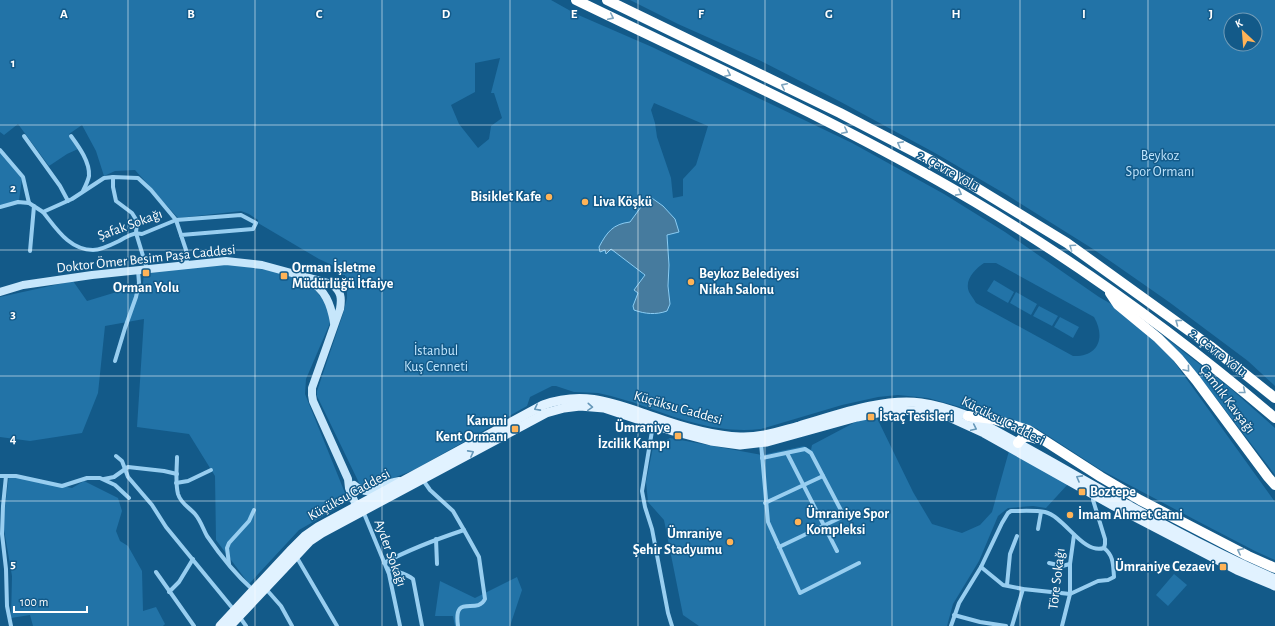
<svg xmlns="http://www.w3.org/2000/svg" width="1275" height="626" viewBox="0 0 1275 626" font-family="'Alegreya Sans',sans-serif">
  <rect width="100%" height="100%" fill="#135a89"/>
  <g fill="#2273a7" fill-rule="evenodd">
    <path d="M0 0H551L576 14 652 47 852 143 944 194 1005 232 1099 297 1113 305 1149 334 1170 356 1275 502V560L1255 551 1203 524 1101 470 1036 428 928 398 898 395 878 397 842 405 761 429C719 434 679 419 640 405 631 401 620 399 611 396L598 393 574 392 556 386H552L530 397 527 406 414 470 373 486 366 488 361 487 317 396V391L343 314 347 298V283L345 275H338L334 266 319 259 258 223V220L249 214 241 211 178 218 135 170 115 171 104 176 96 151 82 125 69 134 78 149 67 154 49 166 18 124 4 135 0 132ZM500 58 491 93H494L502 118 491 126 489 139 478 148 459 124 451 105 475 92V63ZM654 103 708 126 696 165 683 179V196L673 198 671 178 657 137 655 123 651 110ZM649 196 679 232 667 235 669 265 668 286 670 304 633 306 638 293 634 290 645 275 611 249 606 254 605 250 617 225 630 222ZM984 263H996L1094 317C1106 338 1098 357 1073 356L976 303C974 299 971 296 969 292 964 280 975 269 984 263Z"/>
    <path d="M630 0H1275V386L1248 361 1169 302 1093 249 1007 195 935 153 839 101 761 61 678 24ZM1231 20H1255V44H1231Z"/>
    <polygon points="0,151 22,178 19,201 0,206"/>
    <polygon points="232,264 278,272 310,284 327,304 330,323 306,379 305,394 345,493 341,506 299,530 249,584 216,540 215,476 189,434 137,427 144,319 105,326 98,393 82,433 30,441 0,437 0,297 73,281 87,301 143,284 144,270"/>
    <polygon points="994,280 1014,292 1008,303 987,291"/>
    <polygon points="1016,292 1037,304 1031,315 1010,303"/>
    <polygon points="1039,306 1058,316 1052,326 1033,316"/>
    <polygon points="1060,317 1079,327 1073,338 1054,327"/>
    <polygon points="1166,338 1230,388 1275,428 1275,475 1209,389"/>
    <polygon points="876,416 913,492 932,524 962,533 980,525 992,512 1009,451 1068,484 1046,508 1033,506 1008,508 998,516 979,561 953,604 947,626 699,626 683,615 664,520 648,502 646,482 653,447 670,438 762,455 804,446 811,450 812,445 863,418"/>
    <polygon points="9,475 72,488 84,481 118,498 122,511 116,531 120,541 128,546 142,571 143,611 156,607 165,624 163,626 33,626 30,615 11,618 12,576 3,524"/>
    <polygon points="1174,574 1187,585 1168,606 1156,595"/>
    <polygon points="517,577 522,590 510,626 455,626 453,616 435,616 440,581 475,598"/>
  </g>
  <path fill="#467b9e" stroke="#8accf3" d="M649 196 663 206 675 219 679 232 667 235 669 265 668 286 670 304 667 311C656 315 645 314 634 310L633 306 638 293 634 290 645 275 611 249 606 254 605 250 600 252 599 247C607 232 613 224 630 222Z"/>
  <g fill="none" stroke-linecap="round" stroke-linejoin="round">
    <g stroke="#98cef0" stroke-width="4">
      <polyline points="24,136 60,186 68,201"/>
      <path d="M71 136C79 147 90 162 89 176 88 181 85 187 83 191"/>
      <polyline points="0,150 23,177 29,203"/>
      <polyline points="113,177 113,187 116,201 132,213 137,221 136,233 147,269"/>
      <polyline points="0,207 18,202 29,203 43,212 72,199 104,178 113,177 138,178 151,190 176,220 181,235"/>
      <path d="M43 212C56 228 69 250 93 250 101 250 111 245 119 241 126 237 133 232 142 234L176 220 241 215 256 223 253 229 181 235 186 250 187 265"/>
      <polyline points="30,251 34,206"/>
      <polyline points="115,361 125,328 136,297 139,283 138,270"/>
      <polyline points="653,425 642,491 645,507 652,529 668,613 672,626"/>
      <polyline points="761,443 768,522 800,593 859,563"/>
      <polyline points="787,453 837,551"/>
      <polyline points="116,456 122,461 128,477 152,505 166,527 234,610"/>
      <path d="M177 457C177 468 175 482 178 494 181 504 189 507 195 514 201 521 203 529 207 536 220 555 235 574 253 590"/>
      <polyline points="762,458 805,449 811,453 844,516 779,547"/>
      <polyline points="0,476 16,476 62,486 87,478 100,478 115,485 129,498"/>
      <polyline points="6,476 3,506 2,534 6,569 7,606 11,626"/>
      <polyline points="104,479 114,477 128,467 164,471 177,474"/>
      <polyline points="176,483 188,481 211,470"/>
      <polyline points="765,503 823,476"/>
      <polyline points="363,511 389,574 400,626"/>
      <polyline points="1038,529 1041,512"/>
      <polyline points="436,539 437,564"/>
      <polyline points="296,556 337,626"/>
      <path d="M384 563C410 549 437 539 464 530L453 511 430 490 423 480"/>
      <polyline points="1049,563 1062,566 1070,564"/>
      <polyline points="229,564 227,548 229,543 249,521 254,510"/>
      <path d="M981 567 1003 585 1023 589 1070 594 1098 581 1108 580 1114 577C1113 565 1114 556 1104 548"/>
      <path d="M387 568C395 572 406 573 413 579L422 626"/>
      <polyline points="156,572 194,626"/>
      <polyline points="1007,585 1010,554 1017,536"/>
      <polyline points="266,589 281,606 292,626"/>
      <polyline points="169,592 179,582 193,559"/>
      <polyline points="954,615 980,622 1006,626"/>
      <polyline points="239,616 246,626"/>
      <path d="M458 626C453 592 477 616 485 599L479 557 464 530"/>
      <path d="M951 626 959 603 981 567 1002 523 1008 513 1011 511C1022 511 1035 510 1045 512 1065 517 1083 555 1104 548L1105 544V539L1093 500V495"/>
      <polyline points="1012,626 1023,589"/>
      <polyline points="1062,626 1070,594 1070,564 1074,535"/>
    </g>
    <g stroke="#c6e6fb" stroke-width="8">
      <path d="M308 280C325 289 331 304 334 323"/>
      <path d="M0 292 23 285 92 275 226 261 262 265 332 284C341 292 342 297 340 309L312 388V395L313 401 348 479 349 488 355 503 360 505 361 508"/>
      <path d="M354 485C371 500 381 483 399 481"/>
    </g>
    <g stroke="#e1f2ff" stroke-width="9">
      <path d="M220 626 290 551 305 536 318 527 543 405C585 390 615 404 654 417 682 427 711 436 740 437 760 438 780 431 799 426 837 415 882 398 921 403 937 405 952 410 968 416 1070 470 1169 533 1275 579"/>
      <polyline points="230,626 296,556 310,541 322,533 546,413 564,408 580,406 604,408 673,431 711,441 740,445 767,442 857,417 892,410 920,411 949,417 984,433 1114,506 1237,570 1275,586"/>
    </g>
    <g stroke="#fff" stroke-width="10">
      <path d="M576 0C710 65 847 126 975 202 1081 265 1181 338 1275 418"/>
      <polyline points="607,0 840,113 934,162 1067,243 1210,346 1275,398"/>
      <polyline points="1110,293 1118,305 1158,338 1178,358 1196,380 1268,477 1275,485"/>
      <polyline points="968,416 993,419 1028,430 1101,477 1140,500 1248,556 1275,568"/>
      <path d="M1018 443C1023 435 1029 436 1037 439"/>
    </g>
  </g>
  <defs><path id="oneway-chevron" d="M-2-3.5L2.5 0L-2 3.5" fill="none" stroke-width="1.6" stroke-linecap="round" stroke-linejoin="round"/></defs>
  <g stroke="#7da4be">
    <use href="#oneway-chevron" transform="translate(611 17) rotate(26)"/>
    <use href="#oneway-chevron" transform="translate(728 74) rotate(26)"/>
    <use href="#oneway-chevron" transform="translate(784 86) rotate(-154)"/>
    <use href="#oneway-chevron" transform="translate(845 131) rotate(27)"/>
    <use href="#oneway-chevron" transform="translate(900 144) rotate(-152)"/>
    <use href="#oneway-chevron" transform="translate(959 193) rotate(29)"/>
    <use href="#oneway-chevron" transform="translate(1072 247) rotate(-145)"/>
    <use href="#oneway-chevron" transform="translate(1178 322) rotate(-144)"/>
    <use href="#oneway-chevron" transform="translate(1187 369) rotate(50)"/>
    <use href="#oneway-chevron" transform="translate(1243 391) rotate(39)"/>
    <use href="#oneway-chevron" transform="translate(1240 551) rotate(-153)"/>
  </g>
  <g stroke="#6597b8">
    <use href="#oneway-chevron" transform="translate(590 407) rotate(4)"/>
    <use href="#oneway-chevron" transform="translate(537 408) rotate(152)"/>
    <use href="#oneway-chevron" transform="translate(974 428) rotate(25)"/>
    <use href="#oneway-chevron" transform="translate(471 453) rotate(-28)"/>
    <use href="#oneway-chevron" transform="translate(1079 478) rotate(-151)"/>
  </g>
  <path fill="none" stroke="#fff" stroke-width="1" stroke-opacity="0.55" d="M128 0V626M255 0V626M382 0V626M510 0V626M638 0V626M765 0V626M892 0V626M1020 0V626M1148 0V626M0 125H1275M0 250H1275M0 376H1275M0 501H1275"/>
  <g fill="#ffb357" stroke="#135a89" stroke-width="1.5">
    <circle cx="549" cy="197" r="4"/>
    <circle cx="585" cy="202" r="4"/>
    <rect x="142" y="269" width="8" height="8" rx="2"/>
    <rect x="280" y="272" width="8" height="8" rx="2"/>
    <circle cx="691" cy="282" r="4"/>
    <rect x="867" y="413" width="8" height="8" rx="2"/>
    <rect x="511" y="425" width="8" height="8" rx="2"/>
    <rect x="674" y="432" width="8" height="8" rx="2"/>
    <rect x="1078" y="488" width="8" height="8" rx="2"/>
    <circle cx="1070" cy="515" r="4"/>
    <circle cx="798" cy="522" r="4"/>
    <circle cx="730" cy="542" r="4"/>
    <rect x="1219" y="563" width="8" height="8" rx="2"/>
  </g>
  <g text-anchor="middle" dominant-baseline="central" stroke-width="3" stroke-linejoin="round" paint-order="stroke">
    <g font-size="14" fill="#bfe4fc" stroke="#135a89">
      <text x="1160" y="156">Beykoz<tspan x="1160" dy="16">Spor Ormanı</tspan></text>
      <text x="436" y="351">İstanbul<tspan x="436" dy="16">Kuş Cenneti</tspan></text>
    </g>
    <g font-size="14" fill="#fff" stroke="#135a89">
      <text transform="translate(948 171) rotate(29)">2. Çevre Yolu</text>
      <text transform="translate(130 225) rotate(-20)">Şafak Sokağı</text>
      <text transform="translate(146 259) rotate(-6)">Doktor Ömer Besim Paşa Caddesi</text>
      <text transform="translate(1218 353) rotate(38)">2. Çevre Yolu</text>
      <text transform="translate(1227 399) rotate(53)">Çamlık Kavşağı</text>
      <text transform="translate(678 408) rotate(16)">Küçüksu Caddesi</text>
      <text transform="translate(1003 421) rotate(27)">Küçüksu Caddesi</text>
      <text transform="translate(349 495) rotate(-29)">Küçüksu Caddesi</text>
      <text transform="translate(390 553) rotate(70)">Ayder Sokağı</text>
      <text transform="translate(1057 579) rotate(-83)">Töre Sokağı</text>
    </g>
    <g font-size="14" font-weight="bold" fill="#fff" stroke="#135a89" text-anchor="start">
      <text x="541" y="197" text-anchor="end">Bisiklet Kafe</text>
      <text x="593" y="202">Liva Köşkü</text>
      <text x="292" y="268">Orman İşletme<tspan x="292" dy="16">Müdürlüğü İtfaiye</tspan></text>
      <text x="699" y="274">Beykoz Belediyesi<tspan x="699" dy="16">Nikah Salonu</tspan></text>
      <text x="146" y="288" text-anchor="middle">Orman Yolu</text>
      <text x="879" y="417">İstaç Tesisleri</text>
      <text x="507" y="421" text-anchor="end">Kanuni<tspan x="507" dy="16">Kent Ormanı</tspan></text>
      <text x="670" y="428" text-anchor="end">Ümraniye<tspan x="670" dy="16">İzcilik Kampı</tspan></text>
      <text x="1090" y="492">Boztepe</text>
      <text x="806" y="514">Ümraniye Spor<tspan x="806" dy="16">Kompleksi</tspan></text>
      <text x="1078" y="515">İmam Ahmet Cami</text>
      <text x="722" y="534" text-anchor="end">Ümraniye<tspan x="722" dy="16">Şehir Stadyumu</tspan></text>
      <text x="1215" y="567" text-anchor="end">Ümraniye Cezaevi</text>
    </g>
  </g>
  <g font-size="13" text-anchor="middle" font-weight="bold" fill="#fff" stroke="#135a89" stroke-width="3" stroke-linejoin="round" paint-order="stroke">
    <text x="64" y="18">A</text>
    <text x="191" y="18">B</text>
    <text x="319" y="18">C</text>
    <text x="446" y="18">D</text>
    <text x="574" y="18">E</text>
    <text x="701" y="18">F</text>
    <text x="829" y="18">G</text>
    <text x="956" y="18">H</text>
    <text x="1084" y="18">I</text>
    <text x="1211" y="18">J</text>
    <text x="13" y="67">1</text>
    <text x="13" y="192">2</text>
    <text x="13" y="318">3</text>
    <text x="13" y="443">4</text>
    <text x="13" y="568">5</text>
  </g>
  <g transform="translate(1243 32) rotate(334)"><circle r="19" fill="#135a89" stroke="#719cb8"/>
  <path d="M0-3L7 15L0 10L-7 15Z" fill="#ffb357"/>
  <text y="-6" font-size="11" font-weight="bold" text-anchor="middle" fill="#ffffff">K</text>
  </g>
  <path d="M14 606v6h73v-6" fill="none" stroke="#ffffff" stroke-width="2"/>
  <text x="20" y="606" font-size="12" fill="#ffffff" stroke="#135a89" stroke-width="3" paint-order="stroke">100 m</text>
</svg>
